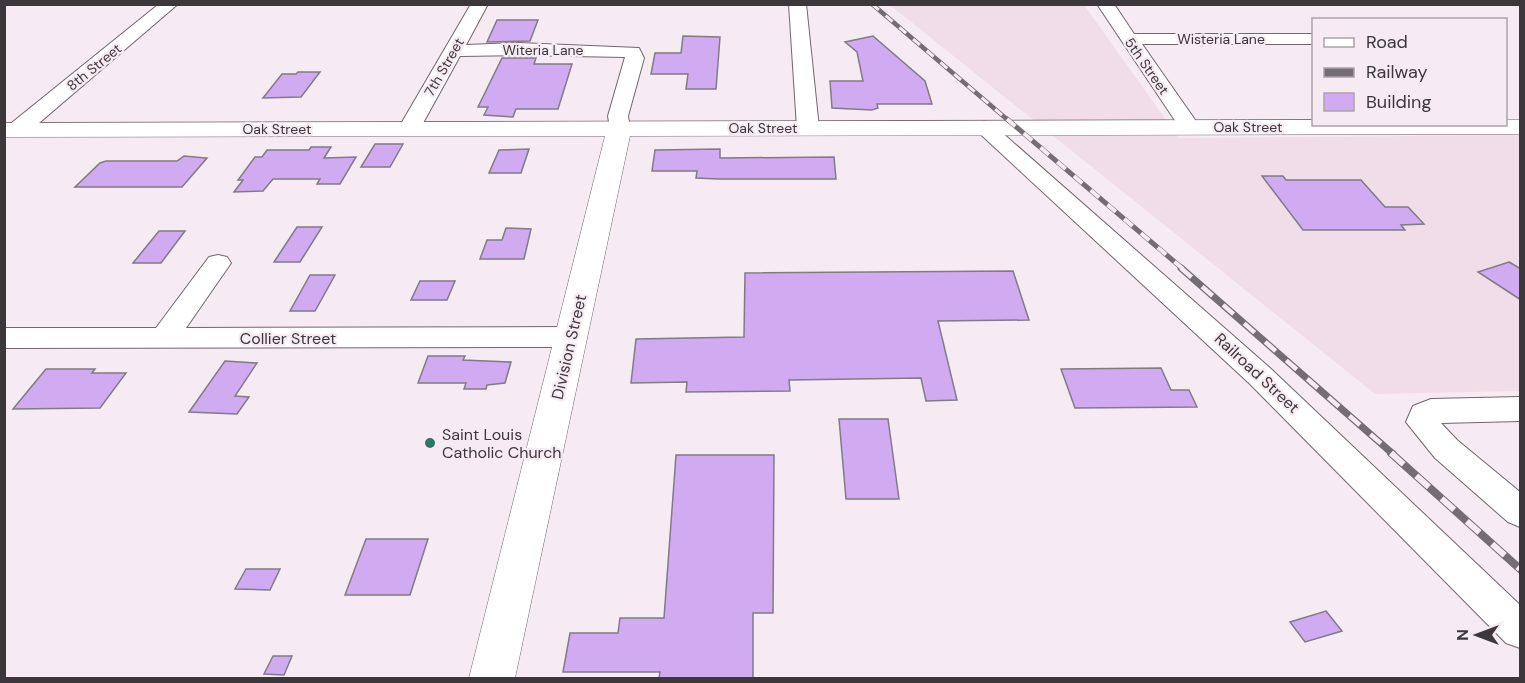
<svg xmlns="http://www.w3.org/2000/svg" width="1525" height="683" viewBox="0 0 1525 683" font-family="'DM Sans',sans-serif">
  <rect width="100%" height="100%" fill="#f7ebf3"/>
  <polygon fill="#f0dde8" points="890,5 1084,5 1179,138 1520,135 1520,256 1516,257 1520,260 1520,391 1375,394"/>
  <g fill="#d0abf2" stroke="#807b85" stroke-width="1.5">
    <polygon points="497,20 538,20 530,41 487,42"/>
    <polygon points="683,36 720,37 716,89 686,89 688,74 651,74 655,53 681,53"/>
    <polygon points="873,36 925,81 932,104 877,104 878,108 872,110 832,108 830,81 863,81 857,52 845,42"/>
    <polygon points="502,58 536,58 534,64 572,64 558,109 516,109 513,117 484,115 488,107 478,107"/>
    <polygon points="298,72 320,72 301,97 263,98 282,74 296,74"/>
    <polygon points="375,144 403,144 390,167 361,167"/>
    <polygon points="311,147 331,147 324,158 356,157 340,184 317,184 320,179 273,179 263,191 234,192 243,180 238,180 255,157 262,157 267,150 309,150"/>
    <polygon points="529,149 521,173 489,173 499,150"/>
    <polygon points="720,149 720,158 834,157 836,179 719,179 696,178 697,171 652,171 655,150"/>
    <polygon points="184,156 207,158 182,187 75,187 100,163 106,161 177,161"/>
    <polygon points="1262,176 1283,176 1286,180 1361,180 1385,207 1408,207 1424,224 1401,225 1405,230 1303,230"/>
    <polygon points="297,227 322,227 300,262 274,262"/>
    <polygon points="506,228 531,229 524,259 480,259 487,240 502,240"/>
    <polygon points="159,231 185,231 161,263 133,263"/>
    <polygon points="1509,262 1521,269 1521,300 1478,272"/>
    <polygon points="1013,271 1029,320 938,321 957,400 926,401 921,378 789,380 790,391 686,392 687,382 631,383 636,339 744,337 745,273"/>
    <polygon points="310,275 335,275 315,311 290,311"/>
    <polygon points="420,281 455,281 447,300 411,300"/>
    <polygon points="428,356 465,356 463,360 511,362 505,383 487,385 486,389 464,389 466,383 418,383"/>
    <polygon points="225,361 257,363 235,396 249,397 237,414 189,412"/>
    <polygon points="1161,368 1171,390 1189,390 1197,407 1075,408 1061,369"/>
    <polygon points="46,369 95,369 92,373 126,373 100,408 13,409"/>
    <polygon points="839,419 888,419 899,499 846,499"/>
    <polygon points="676,455 774,455 773,613 753,613 753,678 659,678 660,672 563,672 570,633 618,633 620,618 664,618"/>
    <polygon points="366,539 428,539 410,595 345,595"/>
    <polygon points="246,569 280,569 270,590 235,589"/>
    <polygon points="1326,611 1342,631 1305,642 1290,622"/>
    <polygon points="273,656 292,656 284,675 264,674"/>
  </g>
  <g fill="none" stroke-linecap="round" stroke-linejoin="round">
    <g stroke="#70666c" stroke-width="2">
      <g id="minor">
        <polygon points="159,4 178,4 25,135 9,135 6,130 9,125"/>
        <polygon points="471,4 488,4 466,45 518,43 639,48 644,58 628,116 630,129 627,134 611,134 608,116 625,57 518,55 460,56 417,134 401,134 398,129"/>
        <polygon points="789,4 806,4 819,128 816,133 800,133 797,128"/>
        <polygon points="1097,4 1114,4 1134,34 1314,34 1314,44 1142,44 1200,127 1196,131 1182,131"/>
        <polygon points="984,121 991,123 1270,368 1520,605 1520,648 1506,643 1250,384 977,131 973,127 977,123"/>
        <polygon points="218,255 227,257 231,263 186,328 571,327 581,330 585,337 581,344 571,347 4,348 4,328 156,328 209,257"/>
        <polygon points="1520,397 1520,421 1441,423 1457,440 1520,492 1520,527 1508,522 1435,458 1406,422 1413,406 1431,399"/>
      </g>
    </g>
    <g stroke="#70666c" stroke-width="1">
      <polygon id="major" points="1314,120 1314,124 1506,124 1506,120 1520,120 1520,134 630,136 515,678 469,678 605,136 4,137 4,123"/>
    </g>
    <use href="#minor" fill="#fff" fill-rule="evenodd"/>
    <use href="#major" fill="#fff" fill-rule="evenodd"/>
    <g stroke="#746d71" stroke-width="4.5">
      <polyline id="rail-far3" points="872,4 1009,121"/>
    </g>
    <g stroke="#746d71" stroke-width="5">
      <polyline id="rail-far2" points="1007,119 1183,269"/>
    </g>
    <g stroke="#746d71" stroke-width="7">
      <polyline id="rail-far1" points="1181,268 1393,454"/>
    </g>
    <g stroke="#746d71" stroke-width="8">
      <polyline id="rail" points="1391,453 1520,569"/>
    </g>
    <use href="#rail-far3" stroke="#f7ebf3" stroke-width="3" stroke-dasharray="9" stroke-linecap="butt"/>
    <use href="#rail-far2" stroke="#f7ebf3" stroke-width="4" stroke-dasharray="11" stroke-linecap="butt"/>
    <use href="#rail-far1" stroke="#f7ebf3" stroke-width="4.5" stroke-dasharray="14" stroke-linecap="butt"/>
    <use href="#rail" stroke="#f7ebf3" stroke-width="6" stroke-dasharray="17" stroke-linecap="butt"/>
  </g>
  <circle fill="#307466" stroke="#f7ebf3" stroke-width="2" cx="430" cy="443" r="6"/>
  <g text-anchor="middle" dominant-baseline="central" stroke-width="4.5" stroke-linejoin="round" paint-order="stroke">
    <g font-size="14" fill="#3c373a" stroke="#f7ebf3">
      <text x="1221" y="39">Wisteria Lane</text>
      <text x="543" y="50">Witeria Lane</text>
      <text transform="translate(1147 66) rotate(55)">5th Street</text>
      <text transform="translate(94 67) rotate(-39)">8th Street</text>
      <text transform="translate(444 67) rotate(-60)">7th Street</text>
      <text x="1248" y="127">Oak Street</text>
      <text x="763" y="128">Oak Street</text>
      <text x="277" y="129">Oak Street</text>
    </g>
    <g font-size="16" fill="#3c373a" stroke="#f7ebf3">
      <text x="288" y="338">Collier Street</text>
      <text transform="translate(569 347) rotate(-77)">Division Street</text>
      <text transform="translate(1257 373) rotate(43)">Railroad Street</text>
    </g>
    <g font-size="16" fill="#3c373a" stroke="#f7ebf3" text-anchor="start">
      <text x="442" y="434">Saint Louis<tspan x="442" dy="18">Catholic Church</tspan></text>
    </g>
  </g>
  <rect width="1525" height="683" fill="none" stroke="#3c373a" stroke-width="12"/>
  <rect x="1312" y="18" width="195" height="108" fill="#f7ebf3" stroke="#aca3a9" stroke-width="1.5"/>
  <rect x="1324" y="38" width="30" height="9" fill="#ffffff" stroke="#aca3a9" stroke-width="1.5"/>
  <text x="1366" y="48" font-size="18" fill="#3c373a">Road</text>
  <rect x="1324" y="68" width="30" height="9" fill="#746d71" stroke="#aca3a9" stroke-width="1.5"/>
  <text x="1366" y="78" font-size="18" fill="#3c373a">Railway</text>
  <rect x="1324" y="93" width="30" height="18" fill="#d0abf2" stroke="#aca3a9" stroke-width="1.5"/>
  <text x="1366" y="108" font-size="18" fill="#3c373a">Building</text>
  <g transform="translate(1477 635) rotate(270)" stroke="#f7ebf3" stroke-width="4.5" paint-order="stroke">
  <path d="M0-4.5L10 22L0 15L-10 22Z" fill="#3c373a"/>
  <text y="-9" font-size="16" font-weight="bold" text-anchor="middle" fill="#3c373a">N</text>
  </g>
</svg>
